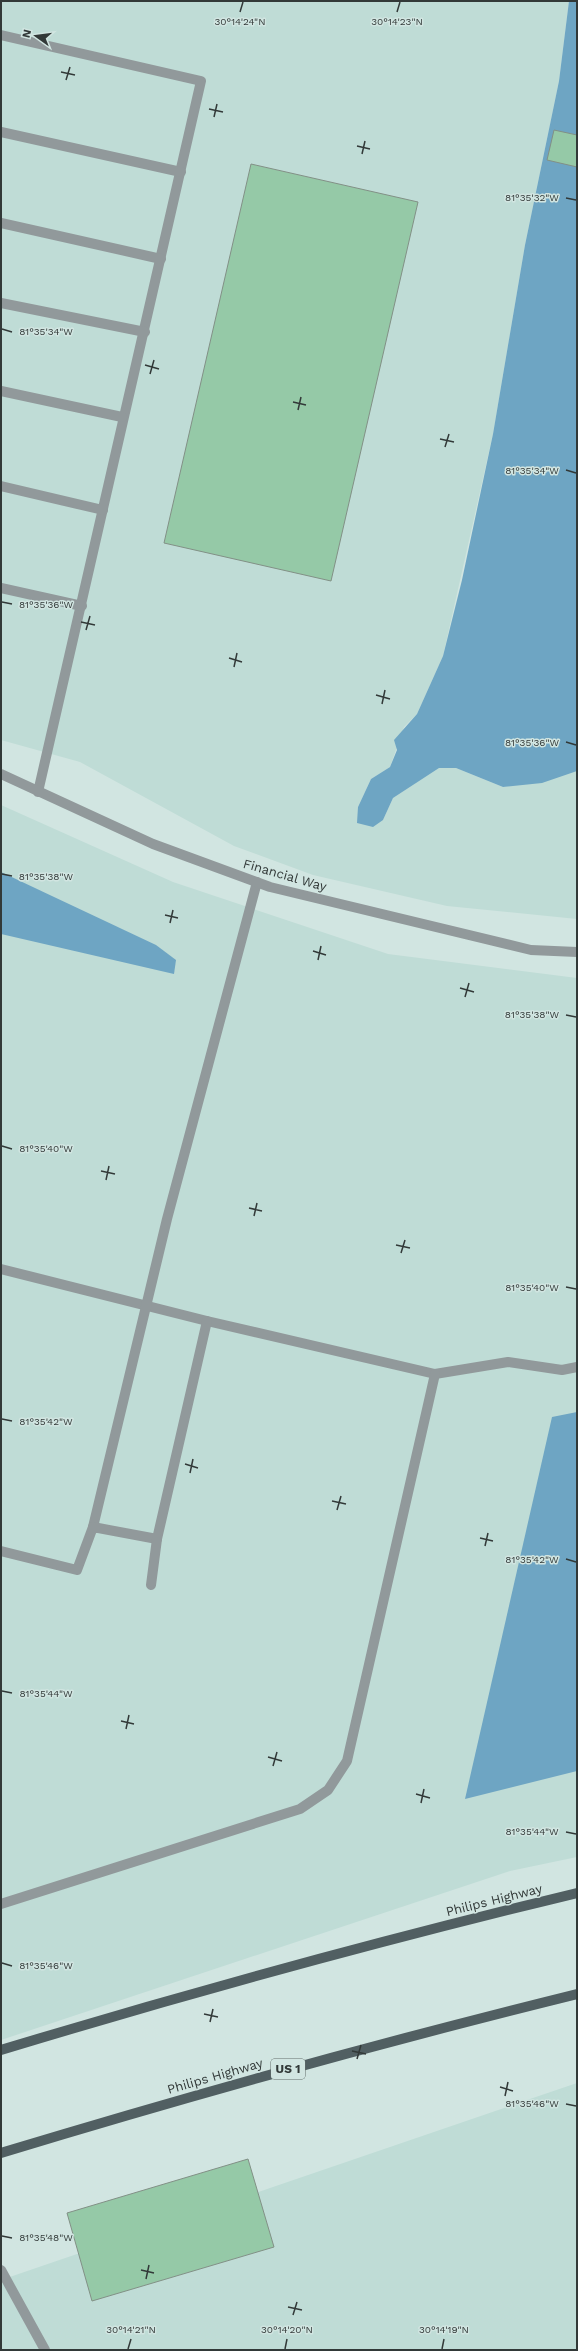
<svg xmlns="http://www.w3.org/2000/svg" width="578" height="2351" viewBox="0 0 578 2351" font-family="'Work Sans',sans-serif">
  <rect width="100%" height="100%" fill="#d1e5e1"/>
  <g fill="#bfdcd6">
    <polygon points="1,1 569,1 559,81 525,245 493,434 443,656 417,714 404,727 390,767 371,779 358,807 383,820 393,798 439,767 456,768 503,787 577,771 577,919 447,906 313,875 234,846 80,762 1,740"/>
    <polygon points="1,805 173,882 388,954 577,978 577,1857 510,1871 1,2040"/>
    <polygon points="577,2083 577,2350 1,2350 1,2280"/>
  </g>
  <g fill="#6ea5c3">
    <polygon points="569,1 577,1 577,771 542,783 503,787 456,768 439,768 393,798 383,820 373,827 357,823 358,807 371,779 390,767 397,750 394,740 417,714 443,656 462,580 493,434 525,245 559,81"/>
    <polygon points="1,872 156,945 176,960 174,974 1,934"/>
    <polygon points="577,1412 577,1771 465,1799 552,1417"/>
  </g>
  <g fill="#95c9a7" stroke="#829086">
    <polygon points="554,130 577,135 577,167 547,160"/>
    <polygon points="251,164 418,202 331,581 164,543"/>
    <polygon points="248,2159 274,2247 92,2301 67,2213"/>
  </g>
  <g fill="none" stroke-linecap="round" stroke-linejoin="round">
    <g stroke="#91999b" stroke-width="10">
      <polyline points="1,35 201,81 38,792"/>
      <polyline points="1,132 181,172"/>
      <polyline points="1,223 161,259"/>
      <polyline points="1,303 145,332"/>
      <polyline points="1,391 122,417"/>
      <polyline points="1,486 103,510"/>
      <polyline points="1,588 82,606"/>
      <polyline points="1,1269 207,1321 435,1374 508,1362 562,1370 577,1367"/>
      <polyline points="93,1527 167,1219 257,882"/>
      <polyline points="1,1551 77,1570 93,1527 157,1539"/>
      <polyline points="151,1585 157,1539 207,1321"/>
      <polyline points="1,1904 300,1809 328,1790 347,1761 435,1374"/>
      <polyline points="1,2270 45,2350"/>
    </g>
    <polyline stroke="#91999b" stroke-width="10" points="1,774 153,844 270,887 531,950 577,952"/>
    <g stroke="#515f62" stroke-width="10">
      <path d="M1 2050C192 1992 383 1940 577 1893"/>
      <path d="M1 2153C192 2095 383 2042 577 1994"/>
    </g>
  </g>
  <path fill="none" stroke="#323938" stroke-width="1.5" d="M240 12 243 2M397 12 400 2M61 72 75 75M66 80 70 67M209 109 223 112M214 117 217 104M357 146 370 149M362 154 365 141M566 198 576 200M2 329 12 332M145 365 159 369M150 374 154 360M293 402 306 405M298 410 301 397M440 439 454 442M445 447 449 434M566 470 576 473M2 602 12 604M81 622 95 625M86 630 90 616M229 658 242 662M234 667 237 653M376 695 390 699M382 704 385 690M566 742 576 745M2 874 12 876M165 915 178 918M170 923 173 910M313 951 326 955M318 960 321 946M460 988 474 992M465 997 469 983M566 1015 576 1017M2 1146 12 1149M101 1171 115 1174M106 1180 109 1166M249 1208 262 1211M254 1216 257 1203M396 1245 410 1248M401 1253 405 1240M566 1287 576 1289M2 1419 12 1421M185 1464 198 1468M190 1473 193 1459M332 1501 346 1504M337 1510 341 1496M480 1538 493 1541M485 1546 488 1533M566 1559 576 1562M2 1691 12 1693M121 1721 134 1724M126 1729 129 1715M268 1757 282 1761M273 1766 277 1752M416 1794 430 1798M421 1803 424 1789M566 1832 576 1834M2 1963 12 1966M204 2014 218 2017M210 2022 213 2009M352 2051 366 2054M357 2059 361 2045M500 2087 513 2091M505 2096 508 2082M566 2104 576 2106M2 2236 12 2238M141 2270 154 2273M146 2279 149 2265M288 2307 302 2310M293 2315 297 2302M128 2349 131 2339M285 2349 287 2339M442 2349 444 2339"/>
  <g text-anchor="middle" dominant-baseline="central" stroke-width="3" stroke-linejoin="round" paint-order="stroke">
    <rect fill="#d1e5e1" stroke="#626d6b" stroke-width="1" x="271" y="2059" width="34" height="20" rx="3"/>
    <g font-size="12" font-weight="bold" fill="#323938">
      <text x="288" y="2069">US 1</text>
    </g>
    <g font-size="13" fill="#323938" stroke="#d1e5e1">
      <text transform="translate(285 875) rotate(16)">Financial Way</text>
      <text transform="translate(494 1900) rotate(-14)">Philips Highway</text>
      <text transform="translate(215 2076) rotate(-16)">Philips Highway</text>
    </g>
  </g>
  <g font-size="10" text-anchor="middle" fill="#323938" stroke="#d1e5e1" stroke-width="3" stroke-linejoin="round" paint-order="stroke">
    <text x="240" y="25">30°14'24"N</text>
    <text x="397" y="25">30°14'23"N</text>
    <text x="532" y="201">81°35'32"W</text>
    <text x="46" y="335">81°35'34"W</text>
    <text x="532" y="474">81°35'34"W</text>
    <text x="46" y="608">81°35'36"W</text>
    <text x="532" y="746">81°35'36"W</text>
    <text x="46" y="880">81°35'38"W</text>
    <text x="532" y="1018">81°35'38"W</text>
    <text x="46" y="1152">81°35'40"W</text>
    <text x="532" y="1291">81°35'40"W</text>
    <text x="46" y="1425">81°35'42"W</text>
    <text x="532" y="1563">81°35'42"W</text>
    <text x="46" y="1697">81°35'44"W</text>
    <text x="532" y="1835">81°35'44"W</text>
    <text x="46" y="1969">81°35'46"W</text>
    <text x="532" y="2107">81°35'46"W</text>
    <text x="46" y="2241">81°35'48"W</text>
    <text x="131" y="2333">30°14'21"N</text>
    <text x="287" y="2333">30°14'20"N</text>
    <text x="444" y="2333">30°14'19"N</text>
  </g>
  <rect width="578" height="2351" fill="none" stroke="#323938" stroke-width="4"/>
  <g transform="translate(36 36) rotate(284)" stroke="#d1e5e1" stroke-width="3" paint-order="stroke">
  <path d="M0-3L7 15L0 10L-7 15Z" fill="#323938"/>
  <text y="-6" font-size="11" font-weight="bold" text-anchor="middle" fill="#323938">N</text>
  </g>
</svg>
